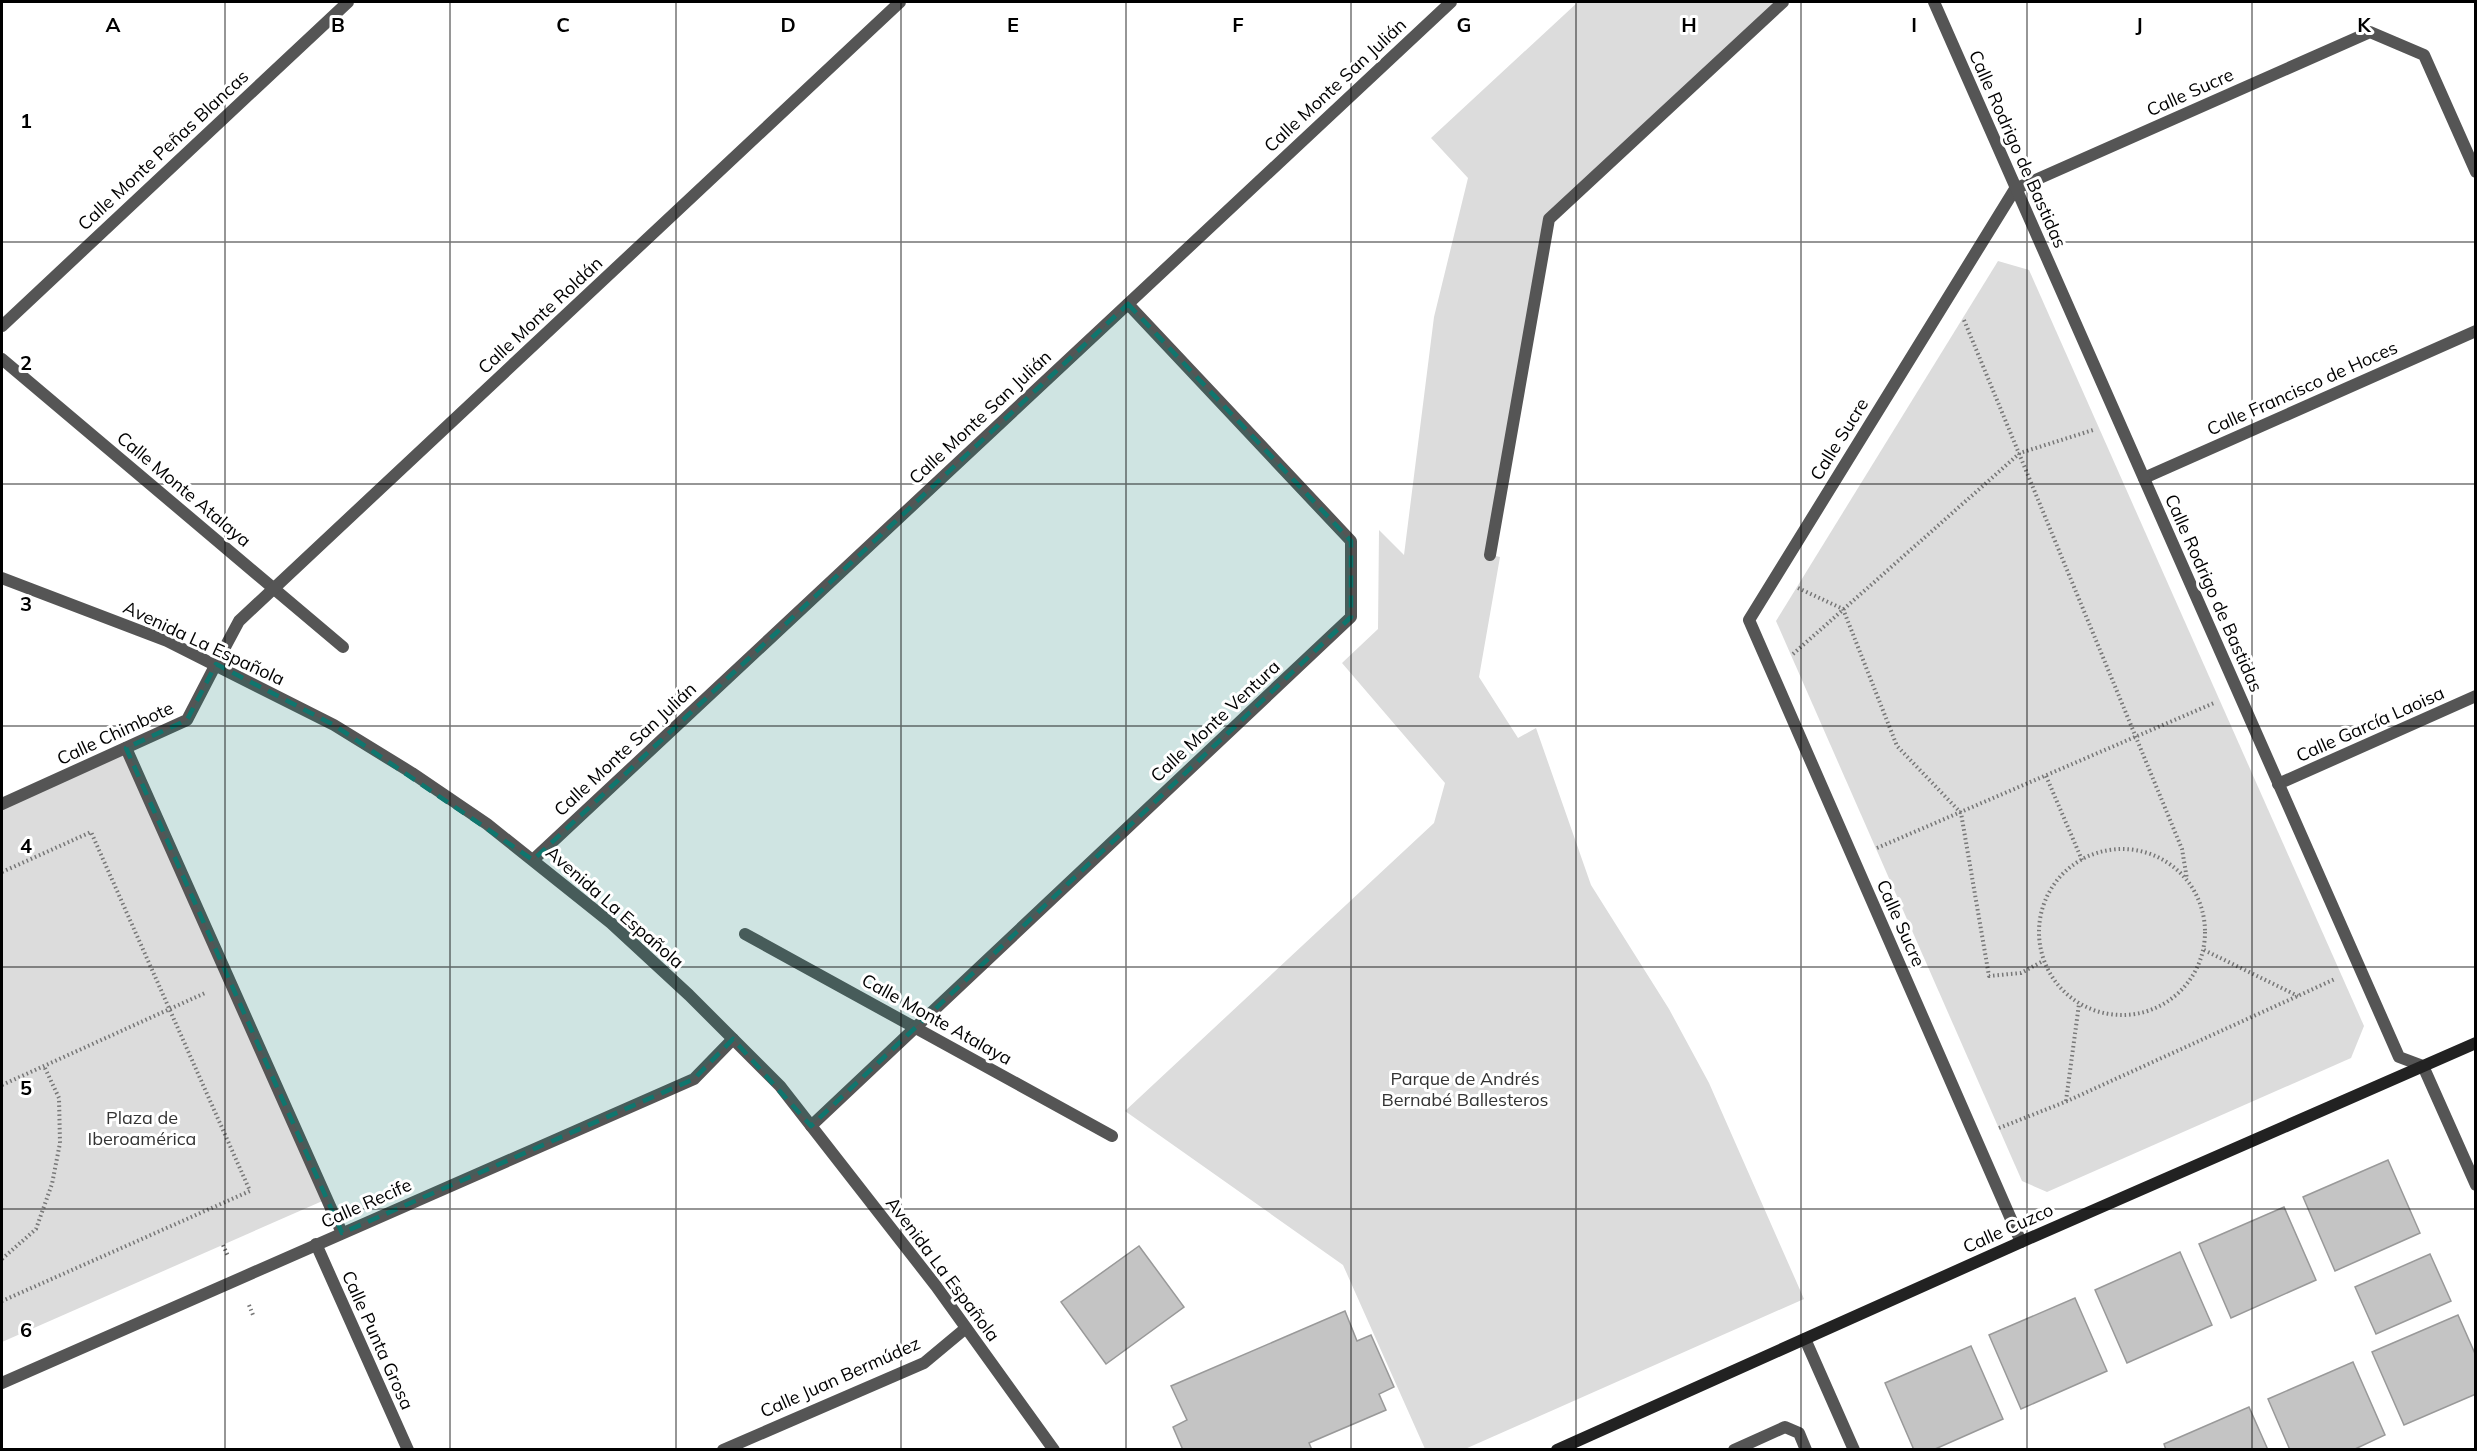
<svg xmlns="http://www.w3.org/2000/svg" width="2477" height="1451" viewBox="0 0 2477 1451" font-family="Mulish,sans-serif">
  <rect width="100%" height="100%" fill="#fff"/>
  <g fill="#dcdcdc">
    <polygon points="1578,2 1783,2 1549,219 1491,555 1500,557 1479,677 1518,738 1536,728 1591,885 1669,1009 1709,1083 1804,1299 1465,1449 1425,1449 1343,1265 1125,1111 1434,823 1445,783 1342,663 1378,629 1379,530 1404,555 1434,317 1468,178 1431,138"/>
    <polygon points="1998,261 2029,270 2364,1026 2351,1058 2047,1192 2022,1181 1776,621"/>
    <polygon points="126,748 327,1199 2,1342 2,805"/>
  </g>
  <g fill="#c4c4c4" stroke="#999" stroke-width="1.5">
    <polygon points="2388,1160 2420,1233 2335,1271 2303,1197"/>
    <polygon points="2284,1207 2316,1280 2231,1318 2199,1244"/>
    <polygon points="1139,1246 1184,1307 1106,1364 1061,1302"/>
    <polygon points="2180,1252 2212,1325 2127,1363 2095,1290"/>
    <polygon points="2430,1254 2451,1301 2376,1334 2355,1287"/>
    <polygon points="2075,1298 2107,1371 2021,1409 1989,1335"/>
    <polygon points="1345,1311 1357,1341 1371,1335 1394,1387 1379,1394 1386,1410 1309,1443 1312,1450 1183,1450 1173,1427 1187,1420 1171,1386"/>
    <polygon points="2458,1315 2476,1356 2476,1394 2404,1425 2372,1352"/>
    <polygon points="1971,1346 2003,1419 1933,1450 1914,1450 1885,1383"/>
    <polygon points="2353,1362 2385,1435 2353,1450 2290,1450 2268,1399"/>
    <polygon points="2249,1407 2268,1450 2166,1450 2164,1444"/>
  </g>
  <g fill="none" stroke-linecap="round" stroke-linejoin="round">
    <g stroke="#777" stroke-width="4" stroke-dasharray="1.5 3" stroke-linecap="butt">
      <polyline points="1964,320 2182,849 2187,879"/>
      <polyline points="1798,588 1843,609 1897,746 1961,813 1989,976 2021,973 2043,961"/>
      <polyline points="1793,654 2020,453 2093,430"/>
      <polyline points="2046,776 2082,860"/>
      <polyline points="1877,848 2214,703"/>
      <circle cx="2122" cy="932" r="83"/>
      <polyline points="2,872 91,832 250,1191 2,1301"/>
      <polyline points="2204,950 2298,996"/>
      <polyline points="2,1085 205,993"/>
      <polyline points="2066,1101 2079,1004"/>
      <polyline points="1999,1128 2065,1102 2335,979"/>
      <polyline points="223,1245 228,1256"/>
      <polyline points="2,1259 36,1229 52,1184 60,1143 59,1098 44,1066"/>
      <polyline points="249,1305 253,1315"/>
    </g>
    <polyline stroke="#555" stroke-width="12" points="1734,1450 1785,1427 1799,1433 1806,1450"/>
    <g stroke="#555" stroke-width="12">
      <polyline points="1490,555 1549,219 1783,2"/>
      <polyline points="2,804 187,720 216,664"/>
    </g>
    <g stroke="#555" stroke-width="12">
      <polyline points="2,326 348,2"/>
      <polyline points="2,359 343,647"/>
      <polyline points="2144,478 2476,331"/>
      <polyline points="216,664 239,621 900,2"/>
      <polyline points="126,748 342,1233"/>
      <polyline points="2278,784 2476,696"/>
      <polyline points="533,860 1451,2"/>
      <polyline points="745,934 1112,1136"/>
      <polyline points="2423,1066 2476,1185"/>
      <polyline points="811,1126 1351,617 1351,541 1128,304"/>
      <polyline points="2021,1242 1749,620 2015,189 2370,32 2424,55 2476,172"/>
      <polyline points="316,1244 408,1450"/>
      <polyline points="1805,1339 1854,1450"/>
      <polyline points="2,1383 694,1079 733,1039"/>
      <polyline points="723,1450 924,1363 966,1328"/>
    </g>
    <g stroke="#555" stroke-width="12">
      <polyline points="1934,2 2399,1057 2423,1066"/>
      <polyline points="2,578 167,641 334,725 412,773 487,824 611,923 689,995 780,1086 936,1286 1054,1450"/>
    </g>
    <polyline stroke="#222" stroke-width="12" points="1557,1450 2021,1242 2476,1043"/>
  </g>
  <path fill="#0f766e" fill-opacity="0.2" stroke="#0f766e" stroke-width="4.5" stroke-dasharray="12 8" stroke-linejoin="round" d="M1128 304 1351 541V617L811 1126 733 1039 694 1079 342 1233 126 748 187 720 216 664 334 725 533 860Z"/>
  <path fill="none" stroke="#000" stroke-width="1.5" stroke-opacity="0.55" d="M225 2V1450M450 2V1450M676 2V1450M901 2V1450M1126 2V1450M1351 2V1450M1576 2V1450M1801 2V1450M2027 2V1450M2252 2V1450M2 242H2476M2 484H2476M2 726H2476M2 967H2476M2 1209H2476"/>
  <g text-anchor="middle" dominant-baseline="central" stroke-width="6" stroke-linejoin="round" paint-order="stroke">
    <g font-size="18" fill="#000" stroke="#fff">
      <text transform="translate(1335 85) rotate(-43)">Calle Monte San Julián</text>
      <text transform="translate(2190 92) rotate(-24)">Calle Sucre</text>
      <text transform="translate(2018 149) rotate(66)">Calle Rodrigo de Bastidas</text>
      <text transform="translate(163 150) rotate(-43)">Calle Monte Peñas Blancas</text>
      <text transform="translate(540 315) rotate(-43)">Calle Monte Roldán</text>
      <text transform="translate(2302 388) rotate(-24)">Calle Francisco de Hoces</text>
      <text transform="translate(980 417) rotate(-43)">Calle Monte San Julián</text>
      <text transform="translate(1839 439) rotate(-58)">Calle Sucre</text>
      <text transform="translate(184 489) rotate(40)">Calle Monte Atalaya</text>
      <text transform="translate(2214 593) rotate(66)">Calle Rodrigo de Bastidas</text>
      <text transform="translate(204 643) rotate(25)">Avenida La Española</text>
      <text transform="translate(1215 721) rotate(-43)">Calle Monte Ventura</text>
      <text transform="translate(2370 724) rotate(-24)">Calle García Laoisa</text>
      <text transform="translate(115 733) rotate(-25)">Calle Chimbote</text>
      <text transform="translate(625 749) rotate(-43)">Calle Monte San Julián</text>
      <text transform="translate(615 907) rotate(41)">Avenida La Española</text>
      <text transform="translate(1901 923) rotate(66)">Calle Sucre</text>
      <text transform="translate(937 1019) rotate(29)">Calle Monte Atalaya</text>
      <text transform="translate(366 1203) rotate(-24)">Calle Recife</text>
      <text transform="translate(2008 1228) rotate(-24)">Calle Cuzco</text>
      <text transform="translate(943 1269) rotate(53)">Avenida La Española</text>
      <text transform="translate(378 1340) rotate(66)">Calle Punta Grosa</text>
      <text transform="translate(840 1377) rotate(-24)">Calle Juan Bermúdez</text>
    </g>
    <g font-size="18" fill="#333" stroke="#fff">
      <text x="1465" y="1078">Parque de Andrés<tspan x="1465" dy="21">Bernabé Ballesteros</tspan></text>
      <text x="142" y="1117">Plaza de<tspan x="142" dy="21">Iberoamérica</tspan></text>
    </g>
  </g>
  <g font-size="20" text-anchor="middle" font-weight="bold" fill="#000" stroke="#fff" stroke-width="6" stroke-linejoin="round" paint-order="stroke">
    <text x="113" y="32">A</text>
    <text x="338" y="32">B</text>
    <text x="563" y="32">C</text>
    <text x="788" y="32">D</text>
    <text x="1013" y="32">E</text>
    <text x="1238" y="32">F</text>
    <text x="1464" y="32">G</text>
    <text x="1689" y="32">H</text>
    <text x="1914" y="32">I</text>
    <text x="2139" y="32">J</text>
    <text x="2364" y="32">K</text>
    <text x="26" y="128">1</text>
    <text x="26" y="370">2</text>
    <text x="26" y="611">3</text>
    <text x="26" y="853">4</text>
    <text x="26" y="1095">5</text>
    <text x="26" y="1337">6</text>
  </g>
  <rect width="2477" height="1451" fill="none" stroke="#000000" stroke-width="6"/>
</svg>
